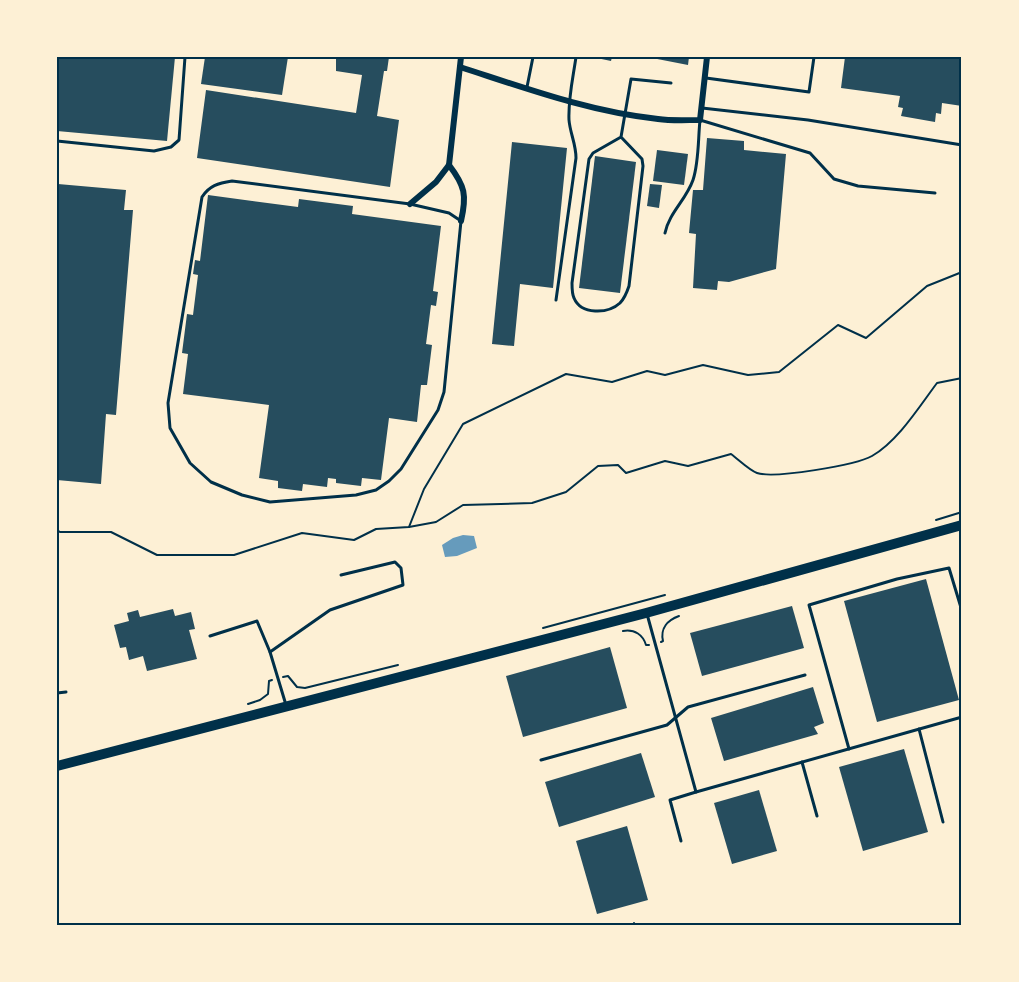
<svg xmlns="http://www.w3.org/2000/svg" width="1019" height="982" viewBox="0 0 1019 982" font-family="Jost,sans-serif">
  <rect width="100%" height="100%" fill="#fdf0d5"/>
  <polygon fill="#669bbc" points="463,535 474,536 477,548 457,556 445,557 442,545 453,538"/>
  <g fill="#264d5e">
    <polygon points="57,57 175,57 167,141 57,131"/>
    <polygon points="205,57 288,57 282,95 201,84"/>
    <polygon points="336,57 389,57 387,71 384,71 377,116 399,120 390,187 197,158 206,90 356,113 362,75 336,71"/>
    <polygon points="592,57 612,57 611,61"/>
    <polygon points="647,57 689,57 688,65"/>
    <polygon points="845,57 962,57 962,106 942,103 941,114 936,113 935,122 901,116 903,108 898,107 900,96 841,88"/>
    <polygon points="707,138 744,141 744,150 786,154 776,269 729,282 718,281 717,290 693,288 696,234 689,233 693,190 703,190"/>
    <polygon points="512,142 567,148 553,288 520,284 514,346 492,344"/>
    <polygon points="657,150 688,154 684,185 653,181"/>
    <polygon points="595,156 636,162 620,293 579,288"/>
    <polygon points="58,184 126,190 124,210 133,210 116,415 106,414 101,484 57,480"/>
    <polygon points="650,184 662,185 659,208 647,206"/>
    <polygon points="208,195 298,207 299,199 353,206 352,214 441,226 433,291 438,292 436,306 431,305 426,344 432,345 427,385 421,385 417,422 389,418 381,480 362,478 361,486 336,483 336,479 328,478 327,487 303,484 302,491 278,488 278,481 259,478 269,405 183,394 188,354 182,353 187,314 193,315 198,275 193,274 195,260 200,261"/>
    <polygon points="926,579 959,700 877,722 844,601"/>
    <polygon points="792,606 804,648 702,676 690,633"/>
    <polygon points="173,609 175,616 191,612 195,629 189,630 197,659 147,671 143,656 129,660 126,647 120,648 114,625 129,621 127,613 138,610 140,617"/>
    <polygon points="610,647 627,708 523,737 506,676"/>
    <polygon points="813,687 824,723 814,727 818,734 724,761 711,718"/>
    <polygon points="904,749 928,832 863,851 839,767"/>
    <polygon points="641,753 655,797 559,827 545,782"/>
    <polygon points="759,790 777,851 732,864 714,803"/>
    <polygon points="627,826 648,900 597,914 576,841"/>
  </g>
  <g fill="none" stroke-linecap="round" stroke-linejoin="round">
    <g stroke="#003049" stroke-width="2">
      <polyline points="936,520 962,512"/>
      <polyline points="409,527 424,489 463,424 566,374 612,382 647,371 665,375 703,365 748,375 779,372 838,325 866,338 927,286 962,272"/>
      <path d="M57 530 60 532H111L157 555H234L302 533 354 540 376 529 409 527 436 522 463 505 532 503 566 492 598 466 618 465 626 473 665 461 688 466 731 454C739 460 749 470 757 473 774 479 856 465 872 456 898 441 919 407 937 383L962 378"/>
      <polyline points="543,628 665,595"/>
      <path d="M623 631C635 629 643 635 646 645H649"/>
      <path d="M661 642 663 641C660 628 668 620 679 616"/>
      <polyline points="283,677 288,676 297,687 305,688 398,665"/>
      <polyline points="248,704 260,700 268,694 269,681 272,680"/>
      <polyline points="634,923 634,925"/>
    </g>
    <g stroke="#003049" stroke-width="3">
      <polyline points="706,78 809,92 814,57"/>
      <polyline points="527,87 533,57"/>
      <polyline points="702,108 808,120 962,145"/>
      <path d="M621 137 593 153 589 159 572 283C572 288 572 294 574 298 581 315 608 314 620 303 625 298 627 292 629 286L643 166 642 159 621 137 631 79 671 83"/>
      <polyline points="57,141 154,151 171,147 179,140 185,57"/>
      <path d="M232 181 410 204 449 213 461 221 444 392 438 410 401 469 389 481 376 490 356 495 270 502 242 495 211 482 190 463 170 428 168 403 202 197C209 186 218 183 232 181Z"/>
      <path d="M665 233C669 213 686 200 693 180 699 162 698 139 700 120L810 153 834 179 858 186 935 193"/>
      <path d="M556 300 576 158C576 144 570 133 569 120 568 99 573 78 576 57"/>
      <polyline points="647,614 696,792 962,717"/>
      <polyline points="210,636 257,621 270,652 286,705"/>
      <polyline points="270,652 330,610 403,585 401,568 395,562 341,575"/>
      <polyline points="57,693 66,692"/>
      <polyline points="919,729 943,822"/>
      <polyline points="849,749 809,605 897,579 949,568 962,611"/>
      <polyline points="541,760 667,725 688,707 805,675"/>
      <polyline points="802,762 817,816"/>
      <polyline points="681,841 670,800 696,792"/>
    </g>
    <g stroke="#003049" stroke-width="6">
      <path d="M460 67C525 88 590 112 658 119 672 121 686 120 700 120L707 57"/>
      <path d="M449 165C465 186 467 195 461 221"/>
      <polyline points="410,204 436,182 449,165 461,57"/>
    </g>
    <polyline stroke="#003049" stroke-width="10" points="57,766 646,613 962,525"/>
  </g>
  <rect width="1019" height="982" fill="none" stroke="#fdf0d5" stroke-width="117"/>
  <rect x="58" y="58" width="902" height="866" fill="none" stroke="#003049" stroke-width="2"/>
</svg>
